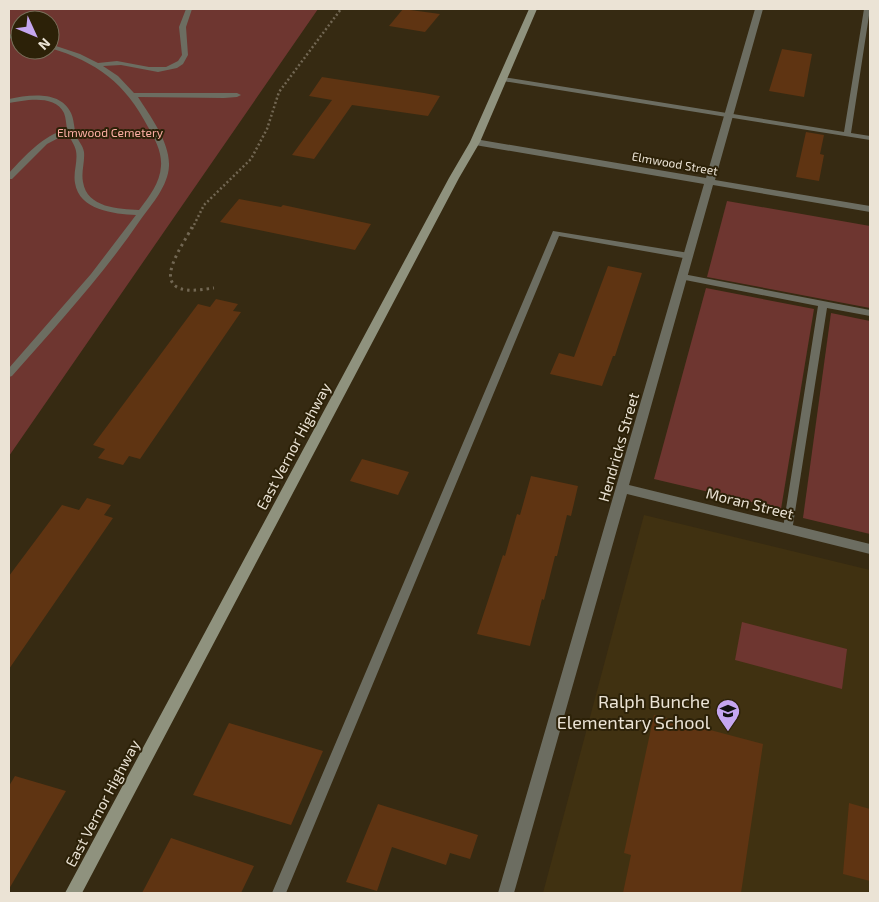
<svg xmlns="http://www.w3.org/2000/svg" width="879" height="902" viewBox="0 0 879 902" font-family="'Exo 2',sans-serif">
  <rect width="100%" height="100%" fill="#362a12"/>
  <polygon fill="#403111" points="644,515 870,570 870,893 543,893"/>
  <g fill="#6e3630" fill-rule="evenodd">
    <path d="M9 9H318L9 456ZM20 20H50V50H20Z"/>
    <polygon points="727,201 870,226 870,308 707,277"/>
    <polygon points="706,288 814,309 781,509 654,479"/>
    <polygon points="831,313 870,321 870,534 803,518"/>
    <polygon points="742,622 847,649 842,689 735,660"/>
  </g>
  <g fill="#5f3412">
    <polygon points="403,9 440,14 425,32 389,26"/>
    <polygon points="782,49 812,54 804,97 769,91"/>
    <polygon points="322,77 424,93 440,96 428,116 352,105 314,159 292,155 332,100 309,96"/>
    <polygon points="806,132 824,135 820,154 824,155 819,181 796,177"/>
    <polygon points="239,199 281,207 283,205 371,224 355,250 220,222"/>
    <polygon points="608,266 642,273 615,356 613,356 602,386 550,374 559,353 574,357"/>
    <polygon points="216,299 238,304 233,311 241,312 140,459 129,456 123,465 98,458 105,449 93,445 198,304 210,307"/>
    <polygon points="362,459 409,472 398,495 350,481"/>
    <polygon points="531,476 578,486 571,516 567,515 557,556 555,556 544,600 542,599 530,646 477,634 503,555 505,556 517,514 520,515"/>
    <polygon points="87,498 111,505 104,515 113,518 9,669 9,576 62,505 79,510"/>
    <polygon points="654,715 763,744 741,893 623,893 631,855 624,853"/>
    <polygon points="229,723 323,751 291,825 193,795"/>
    <polygon points="15,776 66,791 9,889 9,786"/>
    <polygon points="849,803 870,809 870,881 843,874"/>
    <polygon points="378,804 478,835 470,859 450,853 446,865 392,847 377,891 346,882"/>
    <polygon points="171,838 254,866 241,893 142,893"/>
  </g>
  <g fill="none" stroke-linecap="round" stroke-linejoin="round">
    <polyline stroke="#726753" stroke-width="2.5" stroke-dasharray="2 2.5" stroke-linecap="butt" points="192,229 204,205 251,159 267,129 279,92 341,9"/>
    <path stroke="#726753" stroke-width="3" stroke-dasharray="2.5 4" stroke-linecap="butt" d="M192 227C184 244 151 286 187 290 195 291 205 289 214 288"/>
    <g fill="#6c6d61" fill-rule="evenodd">
      <path d="M186 9H192L186 27 188 55 183 64 177 68 158 72 121 65 103 66 118 76 134 93H237L241 95 237 97 224 98 138 97C150 116 170 142 169 166 168 186 152 204 141 219 103 275 57 325 12 376L9 377V368L91 274 136 215C114 214 79 210 75 183 73 172 78 162 76 151 75 145 70 139 68 133L47 144 12 179H9V173C26 155 42 136 67 129 66 124 66 118 64 113 55 94 25 100 9 103V99C29 95 60 90 71 113 74 119 74 128 76 135 78 141 83 145 84 152 85 162 81 172 83 182 87 208 119 209 139 210 149 197 160 183 161 166 162 152 155 139 148 127 125 83 97 62 50 48V44L80 54 98 63 117 61 149 67H166L178 61 182 55 179 27Z"/>
      <polygon points="864,9 870,9 851,133 870,136 870,140 503,81 500,79 503,77 844,132"/>
      <polygon points="9,34 20,37 20,41 9,38"/>
      <polygon points="553,231 689,253 693,256 689,259 559,236 286,893 272,893"/>
      <polygon points="683,274 870,310 870,316 827,308 792,531 784,531 783,528 818,306 680,279 679,277 680,275"/>
    </g>
    <polygon fill="#6c6d61" fill-rule="evenodd" points="755,9 763,9 715,180 870,206 870,212 713,185 629,485 870,544 870,554 627,494 514,893 498,893 704,184 475,145 470,142 475,139 706,178"/>
    <polygon fill="#8f927e" fill-rule="evenodd" points="529,9 537,9 480,142 459,178 82,893 65,893 449,178 470,142"/>
  </g>
  <defs>
    <g id="school-pin" transform="scale(1.25)"><path d="M0 17L-7.5 6A9.5 9.5 0 1 1 7.5 6Z" fill="#c5a6f0" stroke="#2c2108"/><path d="M0-5L7-2L0 1L-7-2ZM-4 1L0 2.5L4 1V4Q0 6-4 4Z" fill="#111"/></g>
  </defs>
  <g fill-rule="evenodd">
    <use href="#school-pin" x="728" y="711"/>
  </g>
  <g text-anchor="middle" dominant-baseline="central" stroke-width="4" stroke-linejoin="round" paint-order="stroke">
    <g font-size="12" fill="#feafa5" stroke="#2c2108">
      <text x="110" y="132">Elmwood Cemetery</text>
    </g>
    <g font-size="12" fill="#ebe3d5" stroke="#2c2108">
      <text transform="translate(675 163) rotate(10)">Elmwood Street</text>
    </g>
    <g font-size="15" fill="#ebe3d5" stroke="#2c2108">
      <text transform="translate(293 446) rotate(-62)">East Vernor Highway</text>
      <text transform="translate(618 447) rotate(-74)">Hendricks Street</text>
      <text transform="translate(750 503) rotate(14)">Moran Street</text>
      <text transform="translate(102 803) rotate(-62)">East Vernor Highway</text>
    </g>
    <g font-size="18" fill="#ebe3d5" stroke="#2c2108" text-anchor="end">
      <text x="710" y="701">Ralph Bunche<tspan x="710" dy="21">Elementary School</tspan></text>
    </g>
  </g>
  <rect width="879" height="902" fill="none" stroke="#ebe3d5" stroke-width="20"/>
  <g transform="translate(35 35) rotate(134)"><circle r="24" fill="#2c2108" stroke="#786f5a"/>
  <path d="M0-4L9 19L0 12L-9 19Z" fill="#c5a6f0"/>
  <text y="-8" font-size="14" font-weight="bold" text-anchor="middle" fill="#ebe3d5">N</text>
  </g>
</svg>
